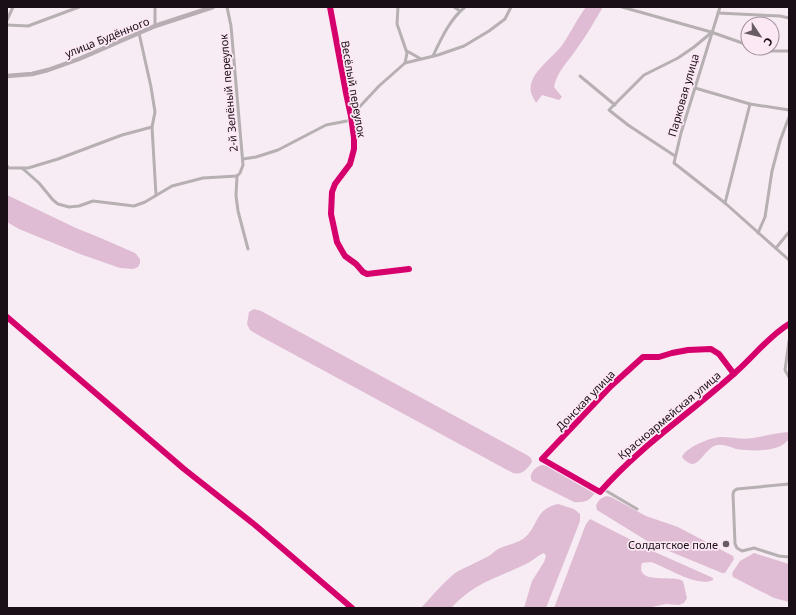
<svg xmlns="http://www.w3.org/2000/svg" width="796" height="615" viewBox="0 0 796 615" font-family="'Noto Sans',sans-serif">
  <rect width="100%" height="100%" fill="#f7ecf3"/>
  <g fill="#dfbcd3">
    <path d="M586 7H603C595 20 587 35 578 47 569 61 557 71 554 87L562 97 559 100 542 95 536 103C535 100 531 95 531 92 527 74 554 57 563 44 571 32 577 19 586 7Z"/>
    <polygon points="7,195 76,228 103,239 135,253 140,259 140,263 138,267 133,269 120,268 80,254 19,229 7,222"/>
    <path d="M254 309 261 311 527 455 531 458 532 462C526 470 523 475 513 473L258 335 250 330 247 324 249 312Z"/>
    <path d="M789 432V439C779 453 751 451 736 449 730 447 724 444 718 445 706 446 699 469 689 463 686 461 684 460 682 457 686 447 711 437 722 437 732 437 742 440 753 438 765 436 776 433 789 432Z"/>
    <path d="M542 465 548 466 595 493C589 501 584 503 574 502L532 481C528 474 535 467 542 465Z"/>
    <polygon points="606,496 611,497 646,516 678,527 733,556 734,559 725,573 722,573 652,544 597,510 596,505 600,499"/>
    <path d="M558 504 574 509 580 514V521L570 547 546 608H524L532 581 544 562 546 556 544 553C538 555 533 561 526 564 495 579 476 582 451 608H421C432 596 443 583 455 573 465 567 476 563 485 558 490 556 493 552 498 549 506 545 515 544 523 539 539 527 534 509 558 504Z"/>
    <path d="M590 519 657 553 711 577 713 578V580C698 588 666 567 651 562L642 563C635 586 673 574 683 581L687 598 684 603 679 605 666 604 647 608H554L586 524Z"/>
    <polygon points="754,553 789,564 789,602 774,598 733,577 732,573 740,561"/>
  </g>
  <g fill="none" stroke-linecap="round" stroke-linejoin="round">
    <g stroke="#b6b0b3" stroke-width="3">
      <polyline points="155,7 155,26"/>
      <polyline points="227,7 231,26 243,165 240,173 237,176 236,196 238,211 248,249"/>
      <polyline points="330,7 346,93 351,116 354,138 354,149 350,164 335,184 332,192 331,214 337,242 342,251 345,256 356,264 363,272 367,274 409,269"/>
      <polyline points="398,7 397,24 407,53 405,63"/>
      <polyline points="454,7 460,11"/>
      <polyline points="622,7 711,32 748,45"/>
      <polyline points="720,7 681,133 674,163 725,203 789,260"/>
      <polyline points="718,13 780,16 789,18"/>
      <polyline points="7,20 13,7"/>
      <polyline points="7,25 28,26 79,7"/>
      <polyline points="139,33 151,87 155,112 152,127 156,195"/>
      <polyline points="758,48 766,51 789,51"/>
      <polyline points="407,51 421,59"/>
      <path d="M433 56C441 39 450 19 465 7"/>
      <polyline points="580,76 615,105"/>
      <polyline points="695,88 750,104 789,110"/>
      <polyline points="351,116 379,86 405,63 438,55 464,46 489,31 505,19 511,7"/>
      <polyline points="675,156 628,125 609,110 644,75 678,58 694,47 711,33"/>
      <polyline points="243,159 256,157 278,150 326,125 352,120"/>
      <polyline points="7,166 9,168 28,168 58,159 122,135 152,127"/>
      <polyline points="22,168 39,183 53,200 58,204 69,207 79,206 93,201 134,206 145,202 172,186 203,178 237,176"/>
      <polyline points="725,203 750,104"/>
      <polyline points="758,233 765,217 772,171 780,141 789,117"/>
      <polyline points="776,248 789,232"/>
      <polyline points="7,317 184,469 255,525 352,608"/>
      <polyline points="789,341 785,370 789,377"/>
      <path d="M734 374 719 354 711 349 688 350 672 353 659 357H643L611 386 542 459 600 492C640 446 692 412 737 371 754 356 769 336 789 324"/>
      <polyline points="789,484 737,489 734,491 733,494 735,544 737,548 742,551 754,548 779,556 789,557"/>
      <polyline points="603,489 637,509"/>
    </g>
    <polyline stroke="#b6aeb3" stroke-width="4.5" points="7,76 32,74 48,70 79,59 155,26 213,7"/>
    <g stroke="#fce7f4" stroke-width="8">
      <g id="cycleway">
        <polyline points="330,7 346,93 351,116 354,138 354,149 350,164 335,184 332,192 331,214 337,242 342,251 345,256 356,264 363,272 367,274 409,269"/>
        <polyline points="7,317 184,469 255,525 352,608"/>
        <path d="M734 374 719 354 711 349 688 350 672 353 659 357H643L611 386 542 459 600 492C640 446 692 412 737 371 754 356 769 336 789 324"/>
      </g>
    </g>
    <use href="#cycleway" stroke="#d6006c" stroke-width="6"/>
  </g>
  <circle fill="#675c63" stroke="#fce7f4" stroke-width="1.5" cx="726" cy="544" r="4"/>
  <g text-anchor="middle" dominant-baseline="central" stroke-width="3.5" stroke-linejoin="round" paint-order="stroke">
    <g font-size="11" fill="#1a0f16" stroke="#fce7f4">
      <text transform="translate(107 37) rotate(-22)">улица Будённого</text>
      <text transform="translate(354 89) rotate(80)">Весёлый переулок</text>
      <text transform="translate(228 93) rotate(-95)">2-й Зелёный переулок</text>
      <text transform="translate(683 95) rotate(-74)">Парковая улица</text>
      <text transform="translate(585 400) rotate(-46)">Донская улица</text>
      <text transform="translate(669 415) rotate(-40)">Красноармейская улица</text>
    </g>
    <g font-size="11" fill="#1a0f16" stroke="#fce7f4" text-anchor="end">
      <text x="718" y="544">Солдатское поле</text>
    </g>
  </g>
  <rect width="796" height="615" fill="none" stroke="#1a0f16" stroke-width="16"/>
  <g transform="translate(760 36) rotate(125)"><circle r="19" fill="#fce7f4" stroke="#a2919b"/>
  <path d="M0-3L7 15L0 10L-7 15Z" fill="#675c63"/>
  <text y="-6" font-size="11" font-weight="bold" text-anchor="middle" fill="#1a0f16">С</text>
  </g>
</svg>
